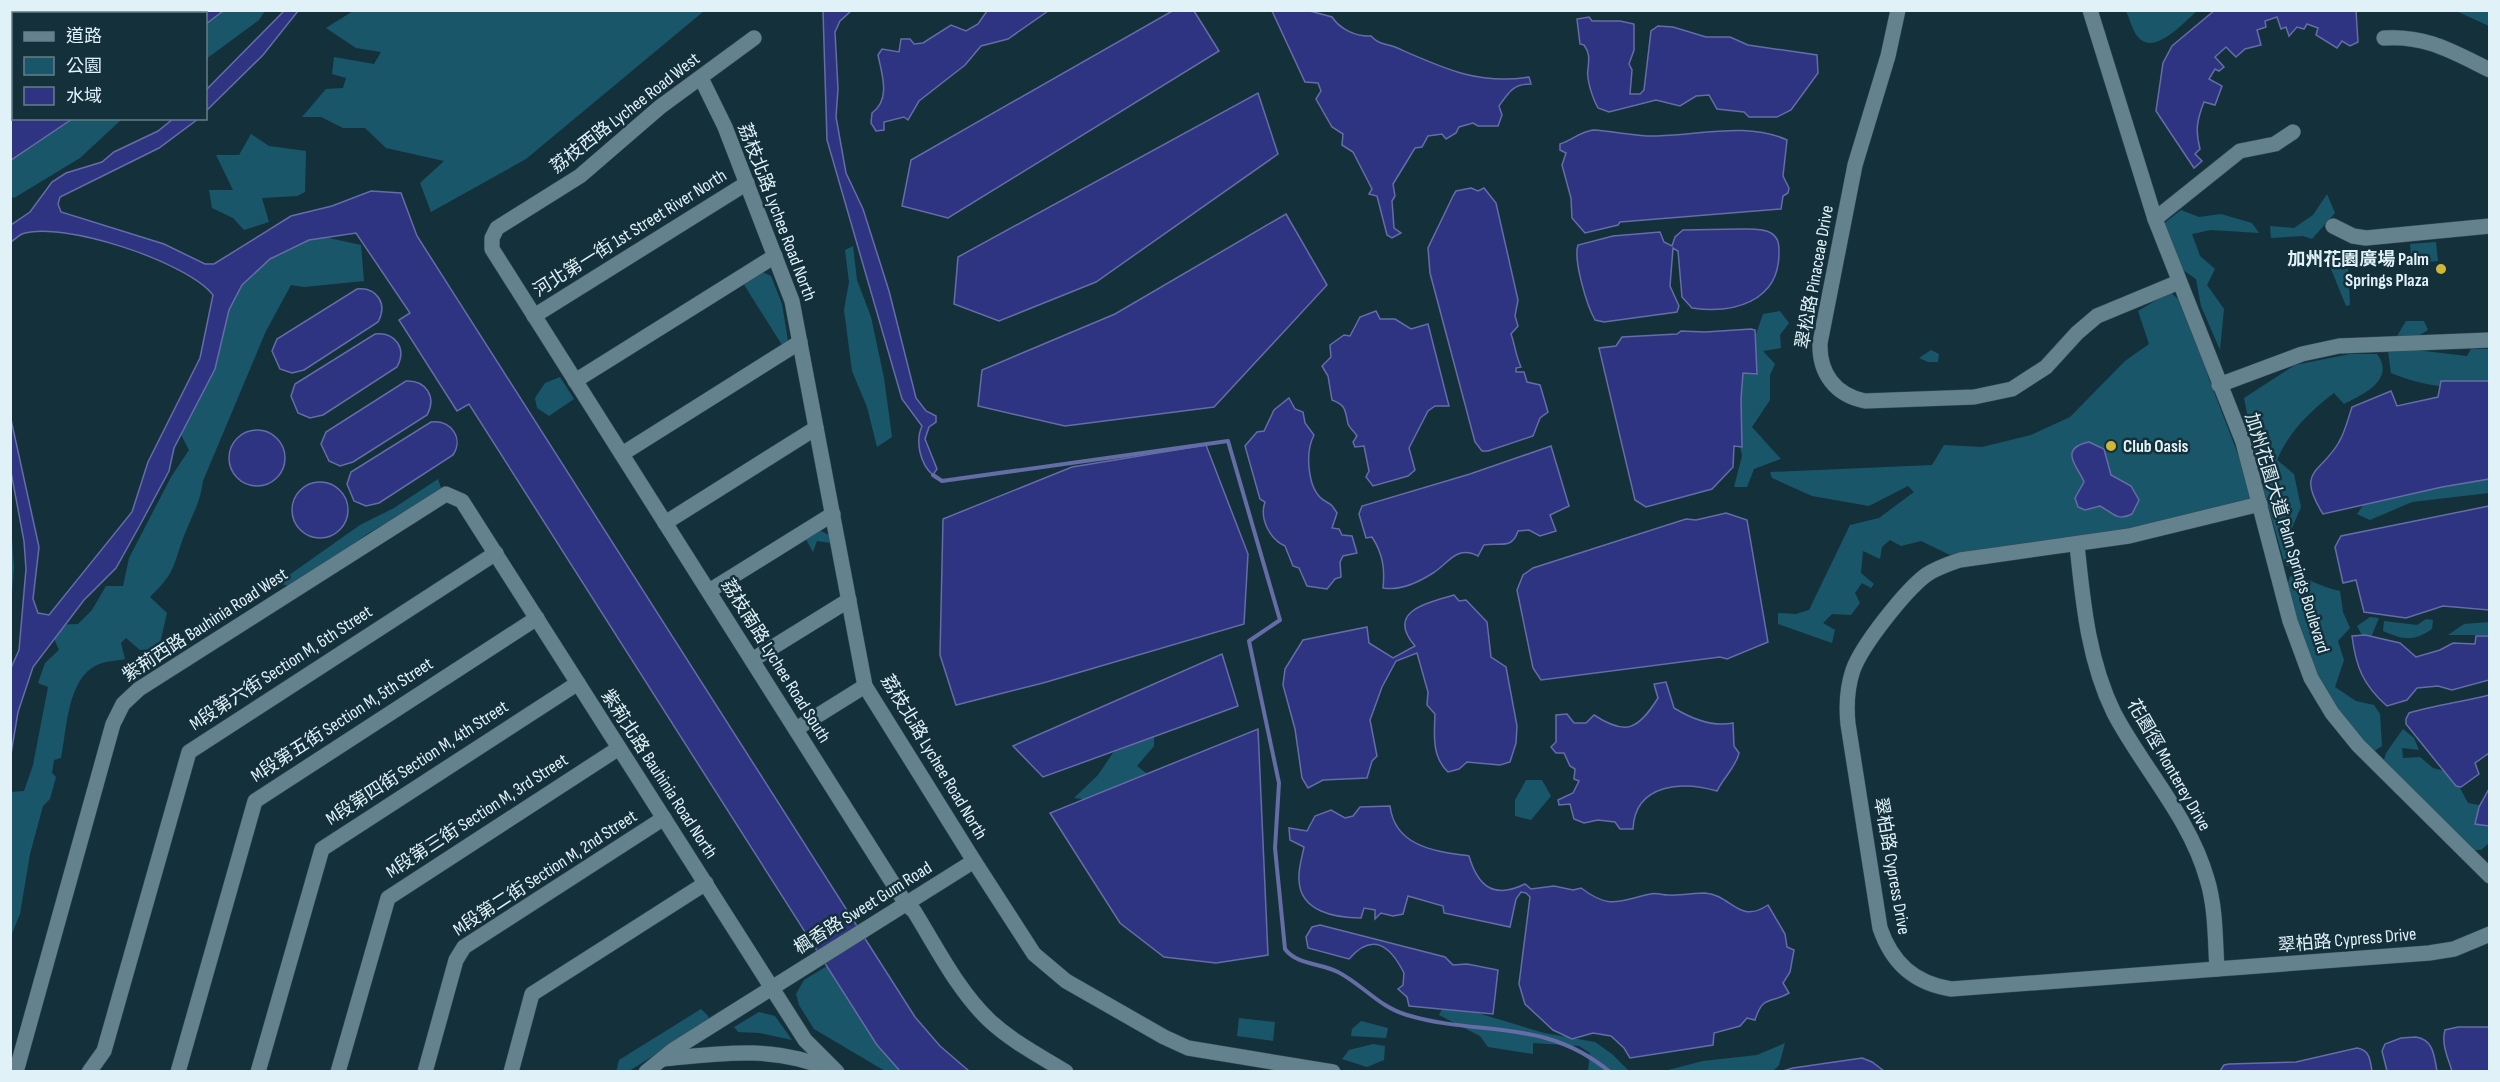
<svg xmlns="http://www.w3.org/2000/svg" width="2500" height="1082" viewBox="0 0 2500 1082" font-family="'Sofia Sans Condensed','Noto Sans TC',sans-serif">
  <rect width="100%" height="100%" fill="#14313b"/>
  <g fill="#1a566a">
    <polygon points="11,11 265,11 259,20 206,59 206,14 14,14 14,118 122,119 80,158 14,198 11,196"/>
    <polygon points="353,11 353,10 704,11 526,159 431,212 420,183 444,161 386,148 365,128 343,128 321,117 302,117 326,89 343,88 346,78 332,74 334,57 374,64 381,52 356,48 326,28"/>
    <path d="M2126 11H2197C2185 21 2154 57 2138 37 2132 30 2130 19 2126 11Z"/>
    <polygon points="2456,11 2489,11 2489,26"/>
    <polygon points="251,134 269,146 306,151 305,192 297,196 262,198 269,222 244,230 233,218 212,208 209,190 233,190 216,155 239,155"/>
    <polygon points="2327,194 2335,213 2312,239 2303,236 2271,238 2270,226 2294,228 2313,215"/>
    <polygon points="2181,210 2199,217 2221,214 2252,223 2259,233 2211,230 2192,234 2200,256 2215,269 2207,285 2224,309 2220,350 2201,306 2196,279 2174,264 2158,228"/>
    <path d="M292 230 361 245 364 281 304 287 291 285 266 331 203 481C200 503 194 511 186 531 172 564 179 569 150 597L167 613 159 648 140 650 126 638 121 643 125 659C116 661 105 661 97 665 67 679 67 729 61 758L54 760 52 773 56 777 50 799 43 806 30 854 20 914 11 936V792L24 791 33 765 48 687 38 683 45 663 59 650 48 625 78 624 92 610 106 586H123L129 558 171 477 189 450 176 425 235 274Z"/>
    <polygon points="2436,242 2438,261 2412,264 2410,244"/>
    <polygon points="853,246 857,280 871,317 884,378 892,437 877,447 867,407 852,371 844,310 849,282 845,250"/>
    <polygon points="2329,264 2348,266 2350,305 2346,306"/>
    <polygon points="762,272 771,276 782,304 788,341 782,345 743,283"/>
    <polygon points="2170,292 2185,305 2196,324 2208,376 2255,499 2144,528 1950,555 1921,541 1901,546 1890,540 1882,547 1880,559 1863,551 1861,573 1874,584 1871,588 1862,583 1855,593 1860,603 1851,615 1832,614 1823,623 1835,630 1832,643 1778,624 1778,613 1796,614 1809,610 1850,525 1879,518 1914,492 1908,486 1869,506 1812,496 1772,478 1770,472 1932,465 1944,445 1982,447 2031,435 2070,417 2125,361 2149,344 2138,311"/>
    <polygon points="1780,311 1789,323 1780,335 1781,348 1763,351 1775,364 1770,375 1770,400 1752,427 1781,459 1754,469 1747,487 1734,487 1742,456 1734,415 1735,395 1763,314"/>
    <polygon points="2406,321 2424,321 2428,330 2418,336 2397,336"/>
    <path d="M2407 349 2467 356 2471 349H2489V387C2454 389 2424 387 2391 373L2388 351Z"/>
    <polygon points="1931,350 1939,354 1938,362 1928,362 1919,358"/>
    <path d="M2350 354H2377C2396 380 2363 394 2344 404L2334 393C2309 412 2289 432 2277 460L2294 474 2301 507 2292 528 2294 568 2285 565 2259 474 2244 398 2295 365Z"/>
    <polygon points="560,377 574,399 549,416 537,408 535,398 545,383"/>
    <polygon points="2489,474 2489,493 2412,502 2370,520 2357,514 2369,497"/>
    <polygon points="438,479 442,491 367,534 325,565 289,586 278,583 360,525 394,508"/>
    <polygon points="10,508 14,568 11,605 10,605"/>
    <polygon points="813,527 831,536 830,543 817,541 813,552 803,534"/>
    <path d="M2290 576C2310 578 2320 587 2340 591L2343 612 2350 628 2338 641 2344 660 2335 687 2356 701 2374 705 2380 714 2382 746 2374 751 2333 705 2300 643 2288 583Z"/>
    <polygon points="2370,617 2379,618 2370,640 2364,639 2357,626"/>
    <path d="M2426 619 2433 620 2432 629C2413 642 2404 640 2383 631L2384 621 2417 625Z"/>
    <polygon points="2489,622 2489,635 2448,635 2464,624"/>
    <polygon points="1154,711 1154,746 1137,766 1159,783 1125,804 1074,798 1098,775 1132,725"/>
    <polygon points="2403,729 2414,738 2419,750 2402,748 2403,758 2420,757 2433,768 2452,773 2468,803 2489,807 2489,843 2481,850 2463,850 2381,770 2386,753"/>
    <polygon points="1526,780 1542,780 1551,796 1531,820 1515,816 1515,800"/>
    <polygon points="827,966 877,1045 900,1071 885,1071 814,1029 799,1005 796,994 804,980"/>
    <polygon points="1445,1003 1544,1033 1595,1042 1612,1054 1629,1071 1588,1071 1590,1053 1579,1046 1533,1043 1533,1054 1488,1047 1480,1036 1439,1015"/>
    <polygon points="701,1009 709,1017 706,1023 629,1071 616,1072 619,1060"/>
    <polygon points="759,1012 775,1016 792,1040 760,1033 738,1032 734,1027"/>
    <polygon points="1239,1018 1275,1022 1273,1041 1237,1036"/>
    <polygon points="1361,1021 1388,1028 1386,1038 1351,1036 1352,1029"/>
    <polygon points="1785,1043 1779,1065 1773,1071 1664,1071 1703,1061 1757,1055"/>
    <polygon points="1373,1044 1385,1046 1384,1060 1367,1067 1342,1059 1349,1050"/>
  </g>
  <g fill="#2e3482" stroke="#646da5" stroke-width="1.5">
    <polygon points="1174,10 1194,11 1219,51 948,218 902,206 911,160"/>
    <path d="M2215 10 2356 11 2358 42 2350 46 2342 41 2337 48 2316 35 2318 28 2307 24 2304 29 2297 27 2289 36 2286 27 2281 29 2277 17 2265 21 2266 27 2257 30 2261 45 2245 49 2236 57 2226 47 2215 57 2224 67 2219 71 2215 69 2209 79 2222 86 2215 105 2204 102C2197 120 2195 130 2200 149L2195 154 2202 161 2194 168 2156 111 2163 63 2172 46Z"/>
    <polygon points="17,11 17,10 223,11 206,24 206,14 15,13"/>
    <polygon points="284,11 298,11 263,55 206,111 206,90"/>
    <path d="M823 11H851L840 21 835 32 838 89 836 117 846 173 863 209 889 291 916 398 926 411 936 416V422L929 427 925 439 937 469 933 475C920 464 915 441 922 426L902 399 827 140Z"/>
    <path d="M987 11H1048L1008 39 981 46 965 65 919 101 908 120 904 117 884 122V130L876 131 871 123 872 113C891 99 882 75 878 55L882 49 899 52 901 39H910L914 44 923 43 951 25 966 31 978 24Z"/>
    <path d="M1272 11H1310L1332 17C1340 29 1356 37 1371 36 1379 45 1385 43 1395 47 1443 68 1477 85 1529 77L1531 84C1513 84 1509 92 1499 106L1502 115 1498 126H1478L1473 123 1459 127 1456 133 1446 139 1442 134 1428 136 1422 147 1415 148 1393 184 1395 196 1392 201 1394 228 1401 233 1392 238 1387 235 1377 196 1369 194 1372 189 1353 152 1342 145 1343 134 1332 127 1316 99 1321 91 1318 83 1305 82Z"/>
    <polygon points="13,17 14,118 72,119 11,160 10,21"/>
    <path d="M1589 17 1592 21H1620L1634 24V50L1629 64 1632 70 1630 94H1640L1644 90 1651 31 1658 26 1673 27 1706 37H1730L1748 45 1817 55 1818 73 1791 110 1777 117H1749L1744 112 1717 109 1709 95 1696 96 1680 106 1656 100 1609 112 1598 108C1593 99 1586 79 1588 69 1589 59 1590 53 1584 45L1580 44 1577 19Z"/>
    <polygon points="1258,93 1278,154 1096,282 999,321 954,304 958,257"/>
    <path d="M173 119H198L159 148 60 197 58 204 61 212 164 244 205 264H214L291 216 332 206 371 191 401 193 417 236 915 1017 940 1046 969 1071H900L877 1045 469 404 457 411 399 320 410 313 356 233 309 240 270 259 242 285 229 310 215 369 174 448 169 471 140 525 116 568 84 600 33 667 18 712 11 754V668L19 650 26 569 24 541 11 472 10 415 39 547 33 599 38 613 49 615 132 512 148 462 200 358 213 295C188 262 61 220 22 234 18 236 14 240 11 242V225L30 212 52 182 66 173 102 162 114 152 158 131Z"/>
    <path d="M1593 130C1613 131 1633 136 1653 136 1696 136 1747 121 1787 140L1783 176 1789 188 1788 193 1783 196 1781 209 1620 222 1618 225 1585 233 1572 218 1571 198 1562 165 1566 153 1560 150V144C1573 140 1579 132 1593 130Z"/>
    <path d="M1471 188 1478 191 1484 188 1496 203 1518 300 1515 316 1518 326 1511 334C1515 345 1516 357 1521 367L1516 368V372H1524L1527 382 1540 385 1548 412 1540 418 1533 436 1488 451H1482L1475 442 1430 273 1428 248 1453 196 1456 191Z"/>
    <polygon points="1286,214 1327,285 1214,407 1065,426 978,406 982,370 1115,314"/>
    <path d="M1740 229C1749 229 1764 228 1771 233 1779 238 1779 245 1779 253 1779 302 1733 314 1692 308L1682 297 1678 251 1673 248 1670 286 1679 306 1677 312 1604 322 1595 320C1587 306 1573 260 1578 245L1613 236 1660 232 1664 242 1672 246 1675 237 1683 230Z"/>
    <path d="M357 289C377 287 388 304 378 322L304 370 292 373 280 369 272 351 277 339Z"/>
    <path d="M1376 311 1380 319H1395L1411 329 1428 324 1449 406H1435L1428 411 1409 448 1415 470 1408 476 1373 486 1366 477 1369 471 1364 446 1355 447 1353 442 1357 436C1354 431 1350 429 1348 424 1345 410 1346 405 1332 400L1328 376 1322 366 1331 357 1330 345 1344 335 1350 336 1360 317Z"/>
    <polygon points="1751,329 1755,330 1757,374 1743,373 1741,399 1742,447 1734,446 1733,467 1712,489 1646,507 1635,500 1599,348 1616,346 1622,337 1677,334 1681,331 1705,332"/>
    <path d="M375 334C396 332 407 349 397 367L323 415 310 418 298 413 291 396 295 384Z"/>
    <path d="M406 381C426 380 437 397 427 415L353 462 340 466 329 461 321 444 326 432Z"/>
    <path d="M2441 381H2489V479L2442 487 2323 514C2295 469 2321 474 2339 442 2345 432 2348 419 2352 407L2391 391 2397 406 2438 397Z"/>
    <path d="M1289 398 1295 409 1303 412 1305 423 1314 435C1305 452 1307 491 1325 501 1332 505 1332 505 1337 513L1332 528 1339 529 1342 535 1352 536 1357 553 1343 556 1340 562 1341 577 1335 579 1327 589 1307 586 1299 568 1293 566 1285 546C1270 539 1259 519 1265 502L1260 499 1245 446 1257 432 1264 431 1274 410Z"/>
    <path d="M431 422C451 420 464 438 453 455L379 503 366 506 354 501 347 484 351 472Z"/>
    <circle cx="257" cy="458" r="28"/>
    <path d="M2089 442 2104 449 2111 475 2131 486 2139 500 2132 514C2117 522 2112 512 2100 506L2085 510 2078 507 2075 498 2084 482C2080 469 2056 449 2089 442Z"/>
    <polygon points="1206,445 1248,554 1244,624 1043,683 956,705 940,655 943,519 1072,467"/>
    <path d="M1551 446 1569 506 1550 515 1556 531 1540 536 1529 530 1518 531C1512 550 1500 542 1484 545L1478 556C1456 545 1449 563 1433 573 1419 582 1400 591 1383 588 1385 569 1383 554 1372 537L1366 538 1359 514 1362 506 1470 474Z"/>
    <circle cx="320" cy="510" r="28"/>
    <polygon points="2489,506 2489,610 2443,606 2406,618 2364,612 2356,580 2343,583 2335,547 2341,536"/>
    <polygon points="1726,513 1747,520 1768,642 1727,659 1720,657 1541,680 1533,668 1517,590 1523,575 1533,568 1686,519 1696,520"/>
    <path d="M1454 595 1459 601 1466 600 1487 622 1491 657 1506 667 1517 726 1516 743 1510 762 1500 765 1467 762 1459 769 1448 772C1432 757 1434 735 1435 714L1427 705 1428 692 1417 653 1396 661 1382 687 1370 720 1377 756 1372 761 1367 778 1323 780 1308 788 1302 778 1295 729 1283 685 1285 669 1303 640 1367 627 1369 643 1393 658 1415 646C1385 611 1428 603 1454 595Z"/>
    <path d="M2365 635 2400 643 2416 657 2440 650 2453 643 2475 644 2476 636H2489V680L2452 690 2438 686 2417 688 2407 700 2387 706C2363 685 2356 667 2352 636Z"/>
    <polygon points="1222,654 1238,706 1043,777 1013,746"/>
    <path d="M1666 682 1674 708C1692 719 1713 727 1733 723L1734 746 1739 753C1736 767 1723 778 1717 791 1683 781 1635 783 1633 829H1620L1615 822 1598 820 1584 823 1574 819 1570 804 1559 805 1558 800 1573 793 1579 781 1574 779 1575 769 1570 766 1564 753H1556L1551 747 1556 742V715L1567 714 1574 723H1586L1594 715C1626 736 1638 730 1658 698L1654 684Z"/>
    <path d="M2489 695V753L2475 763 2479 774 2461 787 2456 786 2406 724V719L2409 713C2435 705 2463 702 2489 695Z"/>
    <polygon points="1258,729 1268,955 1216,963 1164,957 1120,923 1050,813"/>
    <polygon points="2489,789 2489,826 2475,824 2479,807"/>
    <path d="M1390 806C1395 847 1435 851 1469 856 1478 887 1494 899 1525 884L1531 889 1554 886 1573 890 1581 888C1610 910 1619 901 1650 894 1656 892 1662 895 1668 895 1680 896 1693 893 1705 893 1732 895 1738 925 1768 905L1785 934 1787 947 1794 950 1790 972 1783 983 1789 993C1771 1004 1763 994 1755 1020L1747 1018 1740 1026 1714 1033 1713 1045 1630 1058 1624 1048 1611 1036 1593 1033 1572 1039 1553 1030 1525 1004 1519 984 1530 897 1526 893 1521 892 1516 899 1510 927 1444 913 1443 906 1408 896 1403 914 1393 916 1381 913 1375 919V910L1364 908 1361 918C1336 918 1300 912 1299 880 1298 869 1302 858 1304 847L1290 840 1289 828 1307 831 1315 816 1331 810 1345 818 1353 816 1360 807Z"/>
    <path d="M1320 925 1445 957 1453 965 1467 964 1498 970 1493 1014 1409 1006 1407 997 1398 989 1403 985 1404 973C1390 945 1372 932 1349 959L1308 948 1306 937 1312 927Z"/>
    <path d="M2458 1027H2489V1071H2452C2448 1058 2441 1044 2445 1030Z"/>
    <path d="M2416 1037C2434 1040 2434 1056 2437 1071H2387L2382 1051 2385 1044 2401 1038Z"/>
    <path d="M2357 1048C2370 1050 2370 1060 2372 1071H2220L2224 1065 2229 1064 2296 1062Z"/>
    <polygon points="1862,1058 1872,1062 1884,1071 1783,1071 1793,1068"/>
  </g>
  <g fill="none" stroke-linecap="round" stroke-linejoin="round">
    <path stroke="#646da5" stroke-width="4" d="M933 475 942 481 1228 441 1280 620 1249 641 1279 783 1275 848 1285 949C1297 965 1320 963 1338 972 1363 985 1379 1007 1407 1015 1481 1037 1544 1017 1610 1072"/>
    <g stroke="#364c55" stroke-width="16">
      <g id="minor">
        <path d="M1898 10 1888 56 1855 165 1820 343C1819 373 1835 395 1865 401L1974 397 2012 389 2046 367 2077 333 2097 316 2179 282"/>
        <polyline points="2090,10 2155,219 2243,442 2290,621 2311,678 2332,713 2358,745 2490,876"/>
        <path d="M754 38 660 107 580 176 497 228 492 238V249L906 904 914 911C937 948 958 991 990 1021 1013 1042 1040 1056 1066 1072"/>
        <path d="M2384 38C2426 35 2453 52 2490 70"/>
        <polyline points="701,78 725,127 792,301 865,686 974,861 1034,954 1066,981 1164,1037 1188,1048 1333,1072"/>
        <polyline points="2155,219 2240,151 2275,144 2293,132"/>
        <polyline points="2333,226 2353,236 2366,238 2490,226"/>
        <polyline points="534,316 747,183"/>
        <polyline points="575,381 775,256"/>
        <polyline points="2219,385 2302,354 2339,346 2490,340"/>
        <polyline points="622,454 800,342"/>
        <path d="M2260 504 2129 536 1960 560C1948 564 1936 568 1926 575 1905 591 1862 645 1853 670 1847 688 1846 705 1848 724L1880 928C1892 963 1914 983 1951 989L2429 953 2454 949 2490 934"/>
        <polyline points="665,523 816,428"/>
        <path d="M2077 545C2083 602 2088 660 2114 713 2143 768 2190 818 2207 879 2216 908 2215 940 2217 969"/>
        <polyline points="709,591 833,514"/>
        <polyline points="752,660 849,600"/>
        <polyline points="796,729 865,686"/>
        <path d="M663 1059C721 1053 776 1045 831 1070"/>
        <polyline points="16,1072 113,724 123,704 139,689 446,494 462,501 805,1040 837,1072"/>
        <polyline points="89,1072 104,1051 189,752 496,553"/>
        <polyline points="178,1072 255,801 537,618"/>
        <polyline points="258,1072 322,849 578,683"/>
        <polyline points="338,1072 388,898 619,748"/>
        <polyline points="425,1072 456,960 464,947 664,818"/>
        <polyline points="511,1072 532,994 706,883"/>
        <polyline points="646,1072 673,1050 974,861"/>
      </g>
    </g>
    <use href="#minor" stroke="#64828e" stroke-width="15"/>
  </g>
  <g fill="#d2b736" stroke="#14313b" stroke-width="2">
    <circle cx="2441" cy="269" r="6"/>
    <circle cx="2111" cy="446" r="6"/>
  </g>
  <g text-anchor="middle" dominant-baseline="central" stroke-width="5" stroke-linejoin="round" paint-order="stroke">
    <g font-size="18" fill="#e1f1f8" stroke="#14313b">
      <text transform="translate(625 113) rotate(-38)">荔枝西路 Lychee Road West</text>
      <text transform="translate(777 212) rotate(69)">荔枝北路 Lychee Road North</text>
      <text transform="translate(630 233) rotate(-32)">河北第一街 1st Street River North</text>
      <text transform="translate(1815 277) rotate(-80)">翠松路 Pinaceae Drive</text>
      <text transform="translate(2287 533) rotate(73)">加州花園大道 Palm Springs Boulevard</text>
      <text transform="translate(205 625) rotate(-33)">紫荊西路 Bauhinia Road West</text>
      <text transform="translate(776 661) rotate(58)">荔枝南路 Lychee Road South</text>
      <text transform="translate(281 668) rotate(-33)">M段第六街 Section M, 6th Street</text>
      <text transform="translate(342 720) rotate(-33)">M段第五街 Section M, 5th Street</text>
      <text transform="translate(934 757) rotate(59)">荔枝北路 Lychee Road North</text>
      <text transform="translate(417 763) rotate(-33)">M段第四街 Section M, 4th Street</text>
      <text transform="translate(2169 765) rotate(60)">花園徑 Monterey Drive</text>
      <text transform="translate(659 774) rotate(57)">紫荊北路 Bauhinia Road North</text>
      <text transform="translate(477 816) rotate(-33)">M段第三街 Section M, 3rd Street</text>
      <text transform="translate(1892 866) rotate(80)">翠柏路 Cypress Drive</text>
      <text transform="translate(545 873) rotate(-33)">M段第二街 Section M, 2nd Street</text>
      <text transform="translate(863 908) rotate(-32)">楓香路 Sweet Gum Road</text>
      <text transform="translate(2347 940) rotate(-5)">翠柏路 Cypress Drive</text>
    </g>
    <g font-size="18" font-weight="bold" fill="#e1f1f8" stroke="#14313b" text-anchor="end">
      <text x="2429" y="259">加州花園廣場 Palm<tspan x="2429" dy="21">Springs Plaza</tspan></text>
      <text x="2123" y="446" text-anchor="start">Club Oasis</text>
    </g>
  </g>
  <rect width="2500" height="1082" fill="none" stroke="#e1f1f8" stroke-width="24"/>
  <rect x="12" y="12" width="195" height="108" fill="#14313b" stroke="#667e87" stroke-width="1.5"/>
  <rect x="24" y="32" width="30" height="9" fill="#64828e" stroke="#667e87" stroke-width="1.5"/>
  <text x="66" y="42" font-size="18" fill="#e1f1f8">道路</text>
  <rect x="24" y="57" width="30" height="18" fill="#1a566a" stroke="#667e87" stroke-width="1.5"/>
  <text x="66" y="72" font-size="18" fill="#e1f1f8">公園</text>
  <rect x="24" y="87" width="30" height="18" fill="#2e3482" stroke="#667e87" stroke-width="1.5"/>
  <text x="66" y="102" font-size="18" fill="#e1f1f8">水域</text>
</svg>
